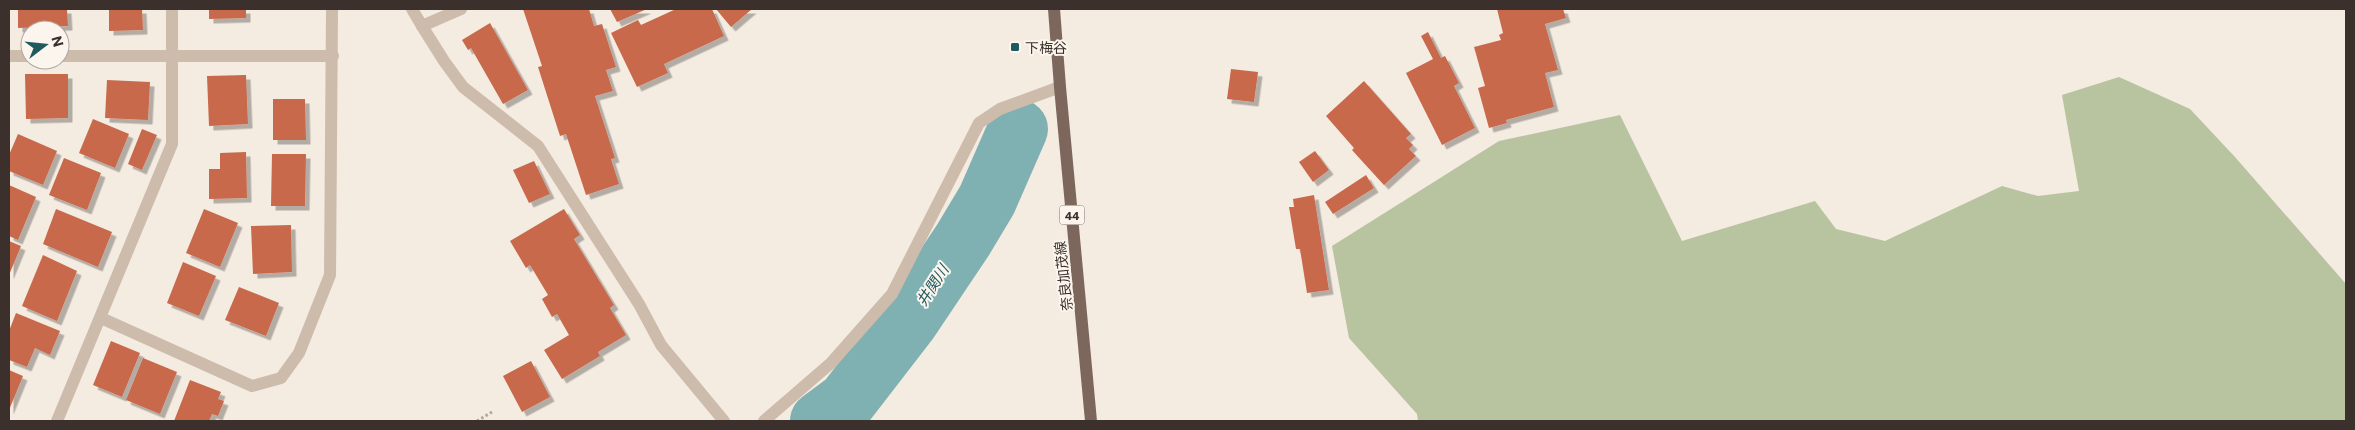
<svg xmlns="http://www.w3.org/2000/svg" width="2355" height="430" viewBox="0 0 2355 430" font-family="Commissioner,'Noto Sans JP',sans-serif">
  <defs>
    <filter id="shadow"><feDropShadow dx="4.5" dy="4.5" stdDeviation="0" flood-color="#0004"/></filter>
  </defs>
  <rect width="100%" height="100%" fill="#f4ebe1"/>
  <polygon fill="#b8c4a0" points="2119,77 2190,109 2235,157 2346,284 2346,421 1418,421 1417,414 1349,338 1332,246 1499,141 1620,115 1682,241 1815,201 1836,229 1885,241 2002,186 2038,196 2079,191 2062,95"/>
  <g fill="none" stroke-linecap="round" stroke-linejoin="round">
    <polyline stroke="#7fb0b2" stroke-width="60" points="820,421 847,401 908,322 963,240 987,200 1018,129"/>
  </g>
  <g fill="#c8694b" filter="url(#shadow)">
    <polygon points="18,9 67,9 68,26 18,28"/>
    <polygon points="109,9 142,9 143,30 109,31"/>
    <polygon points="209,9 246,9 246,18 209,19"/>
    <polygon points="523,9 589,9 594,26 602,24 616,67 606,70 613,91 595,96 615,158 611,159 619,184 586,195 566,134 560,136 538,67 542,66"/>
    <polygon points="610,9 647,9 617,22"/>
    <polygon points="676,9 712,9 724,36 664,64 668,73 637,87 611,33 638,20 641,25"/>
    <polygon points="716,9 752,9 731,27"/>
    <polygon points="1497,9 1563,9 1566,18 1545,24 1558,70 1545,73 1554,107 1506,120 1507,123 1489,128 1478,88 1485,86 1474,47 1501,40 1499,35 1503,33"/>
    <polygon points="490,23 528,90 503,104 471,48 468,50 462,40"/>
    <polygon points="1428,32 1441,58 1445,56 1459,83 1454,86 1475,128 1442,145 1406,73 1433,59 1421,36"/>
    <polygon points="1231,69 1258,72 1254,102 1227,99"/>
    <polygon points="25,74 68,74 68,118 26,119"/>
    <polygon points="246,75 248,124 209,126 207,76"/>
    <polygon points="107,80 150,82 148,120 105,118"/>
    <polygon points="1364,81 1411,134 1406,138 1413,145 1409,149 1416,156 1384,185 1352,150 1354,148 1326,116"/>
    <polygon points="273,99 305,99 306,140 273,140"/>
    <polygon points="93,119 129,134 115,168 79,153"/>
    <polygon points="142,129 157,135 142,170 128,164"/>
    <polygon points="18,134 57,151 43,185 9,171 9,155"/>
    <polygon points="1315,151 1329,170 1313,182 1299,162"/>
    <polygon points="246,152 247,198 209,199 209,169 220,169 220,153"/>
    <polygon points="272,154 306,154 305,206 271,206"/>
    <polygon points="64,158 101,173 87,210 49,195"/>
    <polygon points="534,161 550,194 529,203 513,170"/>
    <polygon points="1366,175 1374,188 1333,214 1325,202"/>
    <polygon points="9,185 36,197 18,240 9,236"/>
    <polygon points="1314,195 1329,290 1307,293 1300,249 1296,249 1289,207 1294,207 1293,199"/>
    <polygon points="56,209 112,232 98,267 43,244"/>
    <polygon points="204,209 238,223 220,267 186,253"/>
    <polygon points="564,209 580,235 574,239 614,305 610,308 626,335 598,352 600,356 562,379 544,350 569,335 557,314 552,317 542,299 548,295 530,265 526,268 510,241"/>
    <polygon points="291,225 292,272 253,274 251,226"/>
    <polygon points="9,241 21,246 9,275"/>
    <polygon points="43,255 77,271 57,321 22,306"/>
    <polygon points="183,262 216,276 199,316 167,303"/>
    <polygon points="239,287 279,303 266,336 225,320"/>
    <polygon points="16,313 60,331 50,355 35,348 27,367 9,360 9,331"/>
    <polygon points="111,341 140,353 122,397 93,385"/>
    <polygon points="143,358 177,372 160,414 126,400"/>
    <polygon points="531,361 550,397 522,412 503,376"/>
    <polygon points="9,370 23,376 9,410"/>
    <polygon points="190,380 221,392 218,399 224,401 218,416 212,414 209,421 174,421"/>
  </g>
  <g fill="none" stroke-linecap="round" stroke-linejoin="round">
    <polyline stroke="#b9a596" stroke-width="3" stroke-dasharray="2.5 2.5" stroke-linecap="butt" points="477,421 492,412"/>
    <g stroke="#cdbbac" stroke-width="12">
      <polyline points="412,9 422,26"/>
      <polyline points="461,9 422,26 444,61 463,87 538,146 639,304 661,345 724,421"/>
      <polyline points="9,56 30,56"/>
      <polyline points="60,56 333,56"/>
      <polyline points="101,318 252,386 281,378 299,353 330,275 332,9"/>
      <polyline points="57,421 172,144 172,9"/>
      <polyline points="764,421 831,363 892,294 979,123 1000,109 1060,87"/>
    </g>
    <polyline stroke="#7d675c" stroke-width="12" points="1054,9 1060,87 1091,421"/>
  </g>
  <rect fill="#1f5a5e" stroke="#fbf5ee" stroke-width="2" x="1010" y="42" width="10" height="10" rx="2.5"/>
  <g text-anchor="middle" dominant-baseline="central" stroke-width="4" stroke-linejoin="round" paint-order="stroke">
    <rect fill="#fbf5ee" stroke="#756b66" stroke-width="1" x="1059.5" y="205.5" width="25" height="19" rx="4"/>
    <g font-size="12" font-weight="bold" fill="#3b302b">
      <text x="1072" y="215">44</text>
    </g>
    <g font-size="14" fill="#3b302b" stroke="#fbf5ee" text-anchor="start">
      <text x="1025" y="47">下梅谷</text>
    </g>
    <g font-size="14" fill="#3b302b" stroke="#fbf5ee">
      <text transform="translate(1063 276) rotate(-96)">奈良加茂線</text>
    </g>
    <g font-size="15" font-style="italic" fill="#1f5a5e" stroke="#fbf5ee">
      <text transform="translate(932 285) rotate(-57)">井関川</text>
    </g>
  </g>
  <rect width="2355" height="430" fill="none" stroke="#3b302b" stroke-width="20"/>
  <g transform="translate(45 45) rotate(74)"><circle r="24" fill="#fbf5ee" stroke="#aea6a0"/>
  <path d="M0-4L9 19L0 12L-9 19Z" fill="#1f5a5e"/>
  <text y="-8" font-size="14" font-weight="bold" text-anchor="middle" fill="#3b302b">N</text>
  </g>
</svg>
